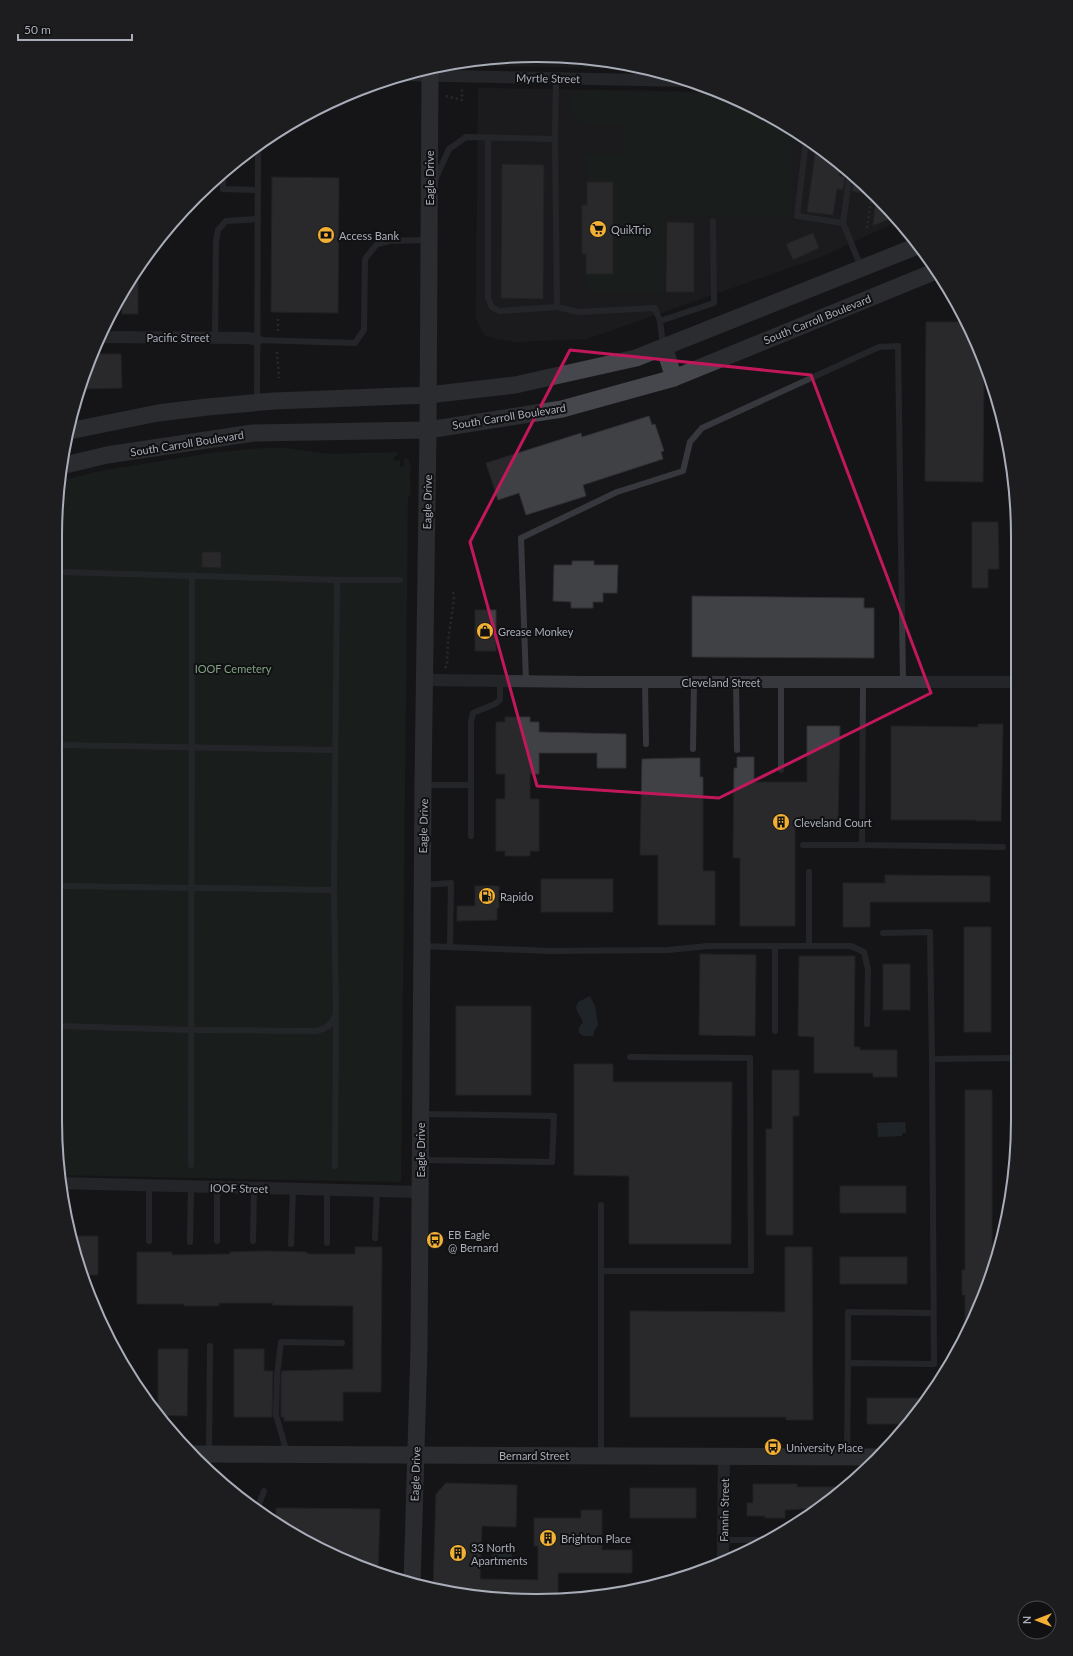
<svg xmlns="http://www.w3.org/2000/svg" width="1073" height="1656" viewBox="0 0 1073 1656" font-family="Lato,sans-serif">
  <rect width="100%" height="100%" fill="#161618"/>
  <g fill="#222225">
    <polygon points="505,56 599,59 636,68 468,66 456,64"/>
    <polygon points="478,88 717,92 777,119 854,174 898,221 823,256 587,339 516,342 497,339 484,335 476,318"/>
  </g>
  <g fill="#1e261f">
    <path d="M587 90 723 95 777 119 791 129V217L665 216 664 293H588L584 273 614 272V181H588L585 154 623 155 624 125C607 123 567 132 570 105 571 95 579 92 587 90Z"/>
    <path d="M265 448H286L329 454 397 452 399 455 394 456V460L400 461V467H404V459H408L411 466C408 476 411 487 411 497L408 495 401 1182 59 1175V481L105 470 143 464 211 453Z"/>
  </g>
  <g fill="#2c353c">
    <polygon points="590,996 595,1006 598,1025 594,1031 593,1036 584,1036 580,1034 578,1029 583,1022 576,1008 578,1002"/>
    <polygon points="905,1122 906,1133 902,1133 902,1136 878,1137 877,1123"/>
    <rect x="492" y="1544" width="20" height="13"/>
  </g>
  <g fill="#404145" stroke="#303034">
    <polygon points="816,147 841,165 839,176 845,177 843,190 837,189 833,215 807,212"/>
    <polygon points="502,164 544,165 543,299 501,298"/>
    <polygon points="272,177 339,178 338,313 271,312"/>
    <polygon points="854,178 858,179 873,195 852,191"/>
    <polygon points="587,182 613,182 613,274 586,274 586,254 582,254 582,205 587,205"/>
    <polygon points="876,198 894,217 873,226"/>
    <polygon points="667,222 694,223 694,292 666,292"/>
    <polygon points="813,233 819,248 793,260 786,244"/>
    <polygon points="138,273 138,314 122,314 122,297"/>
    <polygon points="926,322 968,322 984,366 983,482 925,481"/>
    <polygon points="92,354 121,354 122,388 79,389"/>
    <polygon points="649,416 652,425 655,424 664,451 661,452 663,459 583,485 586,496 526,515 519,493 498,500 486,463 581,433 582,437"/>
    <polygon points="972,522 998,522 999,569 988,569 988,588 972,588"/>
    <polygon points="202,552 221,552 221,568 202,567"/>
    <polygon points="572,561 594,561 594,565 618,565 617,593 603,593 603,602 593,602 593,608 571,608 571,602 553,601 554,565 572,565"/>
    <polygon points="692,596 864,598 864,608 874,608 874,658 692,657"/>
    <rect x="475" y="610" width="21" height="41"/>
    <polygon points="505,717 530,717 530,722 539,722 539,732 626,734 626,768 597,768 597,753 539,753 539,774 530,774 530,799 539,799 539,851 530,851 530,856 505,856 505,851 496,851 496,799 505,799 505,774 496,774 496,722 505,722"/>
    <polygon points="978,724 1003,724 1001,821 976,821 976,820 891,820 891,726 978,727"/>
    <polygon points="807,726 840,726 838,821 795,821 795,926 740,926 740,858 733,858 734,768 737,768 737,757 754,757 754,782 807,782"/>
    <polygon points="682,758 700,758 700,777 703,777 703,871 715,871 715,925 658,925 658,855 640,855 642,759"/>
    <polygon points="885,875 990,876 990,902 870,902 870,927 843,927 843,883 885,883"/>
    <rect x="541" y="879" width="72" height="33"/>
    <polygon points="475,886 499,886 499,908 497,908 497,920 457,921 457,906 475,906"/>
    <rect x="964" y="927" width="27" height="105"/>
    <polygon points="700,954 756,955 755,1036 699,1035"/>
    <polygon points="799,956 855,956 854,1047 860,1047 860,1050 897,1050 897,1077 873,1077 873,1073 814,1073 814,1037 798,1036"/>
    <rect x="883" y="964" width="27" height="46"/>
    <rect x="456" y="1006" width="75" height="89"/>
    <polygon points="574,1064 613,1064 613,1082 732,1082 731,1244 629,1244 629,1176 574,1175"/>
    <polygon points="772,1070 799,1070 799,1116 793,1116 793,1235 766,1235 766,1129 772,1129"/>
    <polygon points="965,1090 992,1090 992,1257 990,1257 990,1273 981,1304 965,1334 965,1295 962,1295 962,1270 965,1270"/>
    <rect x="840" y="1186" width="66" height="27"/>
    <polygon points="76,1236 98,1236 98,1275 81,1275 76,1253"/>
    <polygon points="355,1247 382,1247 381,1392 343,1392 343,1421 284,1421 284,1417 281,1417 281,1375 282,1371 353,1369 353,1306 272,1305 273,1303 219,1303 219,1306 184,1306 184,1304 137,1304 137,1252 172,1252 172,1255 230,1254 230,1252 266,1251 307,1252 307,1254 355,1254"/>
    <polygon points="785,1247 812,1247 813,1420 786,1420 786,1417 630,1417 630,1311 785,1312"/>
    <rect x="840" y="1257" width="67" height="27"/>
    <polygon points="158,1349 188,1349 187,1416 158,1415"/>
    <polygon points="234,1349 264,1349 264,1371 273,1371 272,1417 234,1417"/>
    <polygon points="867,1398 929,1398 908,1424 867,1424"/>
    <polygon points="446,1483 517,1485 516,1527 482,1526 480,1579 538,1580 538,1546 534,1546 534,1518 581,1518 581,1510 602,1510 602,1550 632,1550 632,1573 558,1573 558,1598 536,1601 443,1592 433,1589 436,1494"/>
    <polygon points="753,1484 797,1484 797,1487 841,1487 817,1508 785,1510 785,1518 765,1518 765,1516 747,1516 747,1503 753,1503"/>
    <rect x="630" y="1488" width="66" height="30"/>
    <polygon points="276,1508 380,1509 378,1574 296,1537 276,1523"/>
  </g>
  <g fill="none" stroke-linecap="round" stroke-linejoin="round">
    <g stroke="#3d3f44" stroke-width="2.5" stroke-dasharray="2 3" stroke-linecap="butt">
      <polyline points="446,96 462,100 462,89"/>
      <polyline points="867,228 872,194"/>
      <polyline points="278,331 278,317"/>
      <polyline points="277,352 279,378"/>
      <polyline points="445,668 447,665 448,641 454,599 453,591"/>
    </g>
    <g stroke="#37383d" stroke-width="6">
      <polyline points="556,78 555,139 557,307 578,312 655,308 660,321 663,345"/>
      <polyline points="488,138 488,298 492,307 499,311 557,307"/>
      <polyline points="806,140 797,216 843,223 861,267"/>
      <polyline points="223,173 223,189 258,190"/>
      <polyline points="435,180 449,149 466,137 555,139"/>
      <polyline points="843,223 850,172"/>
      <polyline points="660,321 714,303 713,221"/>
      <polyline points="215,338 216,241 218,230 226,221 258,219"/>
      <polyline points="257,340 355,343 364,330 365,259 377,244 389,241 427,240"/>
      <polyline points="257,402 258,145"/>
      <polyline points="59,572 337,580 400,580"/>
      <polyline points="526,681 521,538 617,492 683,471 690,442 702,428 879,347 898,346 903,682"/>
      <polyline points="645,682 646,744"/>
      <polyline points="736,682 737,750"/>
      <polyline points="863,682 862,845 1003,847"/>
      <polyline points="59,745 335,750"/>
      <polyline points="693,749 694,682"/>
      <polyline points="781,770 781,682"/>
      <polyline points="425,785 471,785"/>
      <polyline points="471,836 471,722 473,713 495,704 500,700 500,681"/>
      <polyline points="803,845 862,845"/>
      <polyline points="809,872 809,946"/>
      <polyline points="423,885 451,883 450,947"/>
      <polyline points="59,886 334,890"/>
      <polyline points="883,933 930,932 932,1059 1014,1058"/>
      <polyline points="423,946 550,951 668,950 708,946 851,946 864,952 868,969 867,1024"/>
      <polyline points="775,946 775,1031"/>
      <path d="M59 1026 192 1030 316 1031C327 1029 334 1023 336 1012L334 890 337 580"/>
      <polyline points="421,1160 552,1162 554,1116 422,1114"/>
      <polyline points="191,1165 192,575"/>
      <polyline points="335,1166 336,1018"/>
      <polyline points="375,1238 377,1191"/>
      <polyline points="149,1241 149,1186"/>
      <polyline points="217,1241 217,1187"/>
      <polyline points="253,1241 254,1188"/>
      <polyline points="190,1242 191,1187"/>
      <polyline points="327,1243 327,1190"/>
      <polyline points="291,1244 293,1189"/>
      <polyline points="601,1271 751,1271 750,1058 630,1057"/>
      <polyline points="848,1363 848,1312 933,1313"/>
      <polyline points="209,1452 210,1346"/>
      <polyline points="287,1453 276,1415 277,1375 281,1342 342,1343"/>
      <polyline points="601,1454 601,1205"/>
      <polyline points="847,1456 848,1363 934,1364 932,1059"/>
      <polyline points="258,1512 258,1507 264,1491"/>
      <polyline points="723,1540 767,1540"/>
    </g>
    <g stroke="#37383d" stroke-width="12">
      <polyline points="403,75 692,81"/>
      <polyline points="99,337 249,338 257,340"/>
      <polyline points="426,680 585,682 1016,682"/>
      <polyline points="59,1183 420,1192"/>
      <polyline points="723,1563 724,1457"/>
    </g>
    <g stroke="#45474d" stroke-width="17">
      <polyline points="664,347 674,378"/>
      <polyline points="69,431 158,413 207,407 274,401 428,395 515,385 636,358 920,245"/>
      <polyline points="61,466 107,455 253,433 428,430 562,409 674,378 936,271"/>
      <polyline points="192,1454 876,1457"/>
      <polyline points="412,1583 419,1348 423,785 428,430 430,68"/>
    </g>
  </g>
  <path d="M0 0H1073V1656H0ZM570 350 811 375 931 693 719 798 537 786 470 542Z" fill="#161618" fill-opacity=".55" fill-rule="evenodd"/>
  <path fill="none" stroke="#c2185b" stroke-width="3" stroke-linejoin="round" d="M570 350 811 375 931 693 719 798 537 786 470 542Z"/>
  <defs>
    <g id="supermarket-disc" transform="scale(0.9)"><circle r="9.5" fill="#f2b134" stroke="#111113"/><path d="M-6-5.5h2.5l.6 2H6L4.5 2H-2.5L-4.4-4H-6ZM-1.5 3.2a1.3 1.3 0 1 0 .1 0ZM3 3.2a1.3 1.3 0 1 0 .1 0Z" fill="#111"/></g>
    <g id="bank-disc" transform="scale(0.9)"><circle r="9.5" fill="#f2b134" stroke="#111113"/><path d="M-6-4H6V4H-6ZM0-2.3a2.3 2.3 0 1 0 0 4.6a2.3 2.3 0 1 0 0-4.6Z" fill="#111"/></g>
    <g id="shop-disc" transform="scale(0.9)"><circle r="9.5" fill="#f2b134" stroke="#111113"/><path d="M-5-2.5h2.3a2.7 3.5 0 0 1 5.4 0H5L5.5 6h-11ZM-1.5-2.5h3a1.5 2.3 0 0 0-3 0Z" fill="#111"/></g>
    <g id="building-disc" transform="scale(0.9)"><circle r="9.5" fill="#f2b134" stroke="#111113"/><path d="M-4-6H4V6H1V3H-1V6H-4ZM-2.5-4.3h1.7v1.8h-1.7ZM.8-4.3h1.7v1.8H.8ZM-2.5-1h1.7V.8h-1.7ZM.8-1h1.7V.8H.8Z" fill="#111"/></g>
    <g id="fuel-disc" transform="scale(0.9)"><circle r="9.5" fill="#f2b134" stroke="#111113"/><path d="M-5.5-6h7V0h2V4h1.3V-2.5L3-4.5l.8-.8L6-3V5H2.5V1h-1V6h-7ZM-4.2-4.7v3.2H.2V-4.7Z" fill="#111"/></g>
    <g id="bus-disc" transform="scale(0.9)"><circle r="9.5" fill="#f2b134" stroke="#111113"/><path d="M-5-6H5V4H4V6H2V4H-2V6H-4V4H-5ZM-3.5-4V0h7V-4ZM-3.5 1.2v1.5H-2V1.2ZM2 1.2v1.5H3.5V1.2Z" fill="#111"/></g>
  </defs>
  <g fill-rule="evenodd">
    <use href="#supermarket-disc" x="598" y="229"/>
    <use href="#bank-disc" x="326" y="235"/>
    <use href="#shop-disc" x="485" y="631"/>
    <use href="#building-disc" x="781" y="822"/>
    <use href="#fuel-disc" x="487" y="896"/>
    <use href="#bus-disc" x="435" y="1240"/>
    <use href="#bus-disc" x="773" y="1447"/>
    <use href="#building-disc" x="548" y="1538"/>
    <use href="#building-disc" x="458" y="1553"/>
  </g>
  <g text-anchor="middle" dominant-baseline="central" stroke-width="4" stroke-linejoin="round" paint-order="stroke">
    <g font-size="11" fill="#a8adb8" stroke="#111113">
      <text transform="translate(548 78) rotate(1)">Myrtle Street</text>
      <text transform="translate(429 178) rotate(-90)">Eagle Drive</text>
      <text transform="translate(817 319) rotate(-22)">South Carroll Boulevard</text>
      <text x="178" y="337">Pacific Street</text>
      <text transform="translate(509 416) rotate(-9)">South Carroll Boulevard</text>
      <text transform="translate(187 443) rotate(-9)">South Carroll Boulevard</text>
      <text transform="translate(427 502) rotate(-89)">Eagle Drive</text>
      <text x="721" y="682">Cleveland Street</text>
      <text transform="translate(423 826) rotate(-89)">Eagle Drive</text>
      <text transform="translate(420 1150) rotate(-90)">Eagle Drive</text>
      <text transform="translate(239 1188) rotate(1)">IOOF Street</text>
      <text x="534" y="1455">Bernard Street</text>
      <text transform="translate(415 1474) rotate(-88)">Eagle Drive</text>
      <text transform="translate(724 1510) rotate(-89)">Fannin Street</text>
    </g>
    <g font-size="11" fill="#a8adb8" stroke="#111113" text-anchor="start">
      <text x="611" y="229">QuikTrip</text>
      <text x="339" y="235">Access Bank</text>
      <text x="498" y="631">Grease Monkey</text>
      <text x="794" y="822">Cleveland Court</text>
      <text x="500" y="896">Rapido</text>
      <text x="448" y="1234">EB Eagle<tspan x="448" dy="13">@ Bernard</tspan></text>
      <text x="786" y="1447">University Place</text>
      <text x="561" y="1538">Brighton Place</text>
      <text x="471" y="1547">33 North<tspan x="471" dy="13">Apartments</tspan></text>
    </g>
    <g font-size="11" fill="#7fa381" stroke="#111113">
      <text x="233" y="668">IOOF Cemetery</text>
    </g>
  </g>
  <path d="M0 0H1073V1656H0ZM536 62H537A474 474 0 0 1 1011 536V1120A474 474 0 0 1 537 1594H536A474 474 0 0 1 62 1120V536A474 474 0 0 1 536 62Z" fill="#1d1d20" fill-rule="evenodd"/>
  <path fill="none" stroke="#a8adb8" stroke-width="2" d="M536 62H537A474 474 0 0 1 1011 536V1120A474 474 0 0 1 537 1594H536A474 474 0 0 1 62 1120V536A474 474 0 0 1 536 62Z"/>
  <g transform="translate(1037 1620) rotate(270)"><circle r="19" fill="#111113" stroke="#4d4f55"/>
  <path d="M0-3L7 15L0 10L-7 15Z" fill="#f2b134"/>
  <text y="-6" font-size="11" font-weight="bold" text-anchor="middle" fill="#a8adb8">N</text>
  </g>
  <path d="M18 34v6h114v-6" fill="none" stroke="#a8adb8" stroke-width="2"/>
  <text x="24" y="34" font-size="12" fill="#a8adb8" stroke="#111113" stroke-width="3" paint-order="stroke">50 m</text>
</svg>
